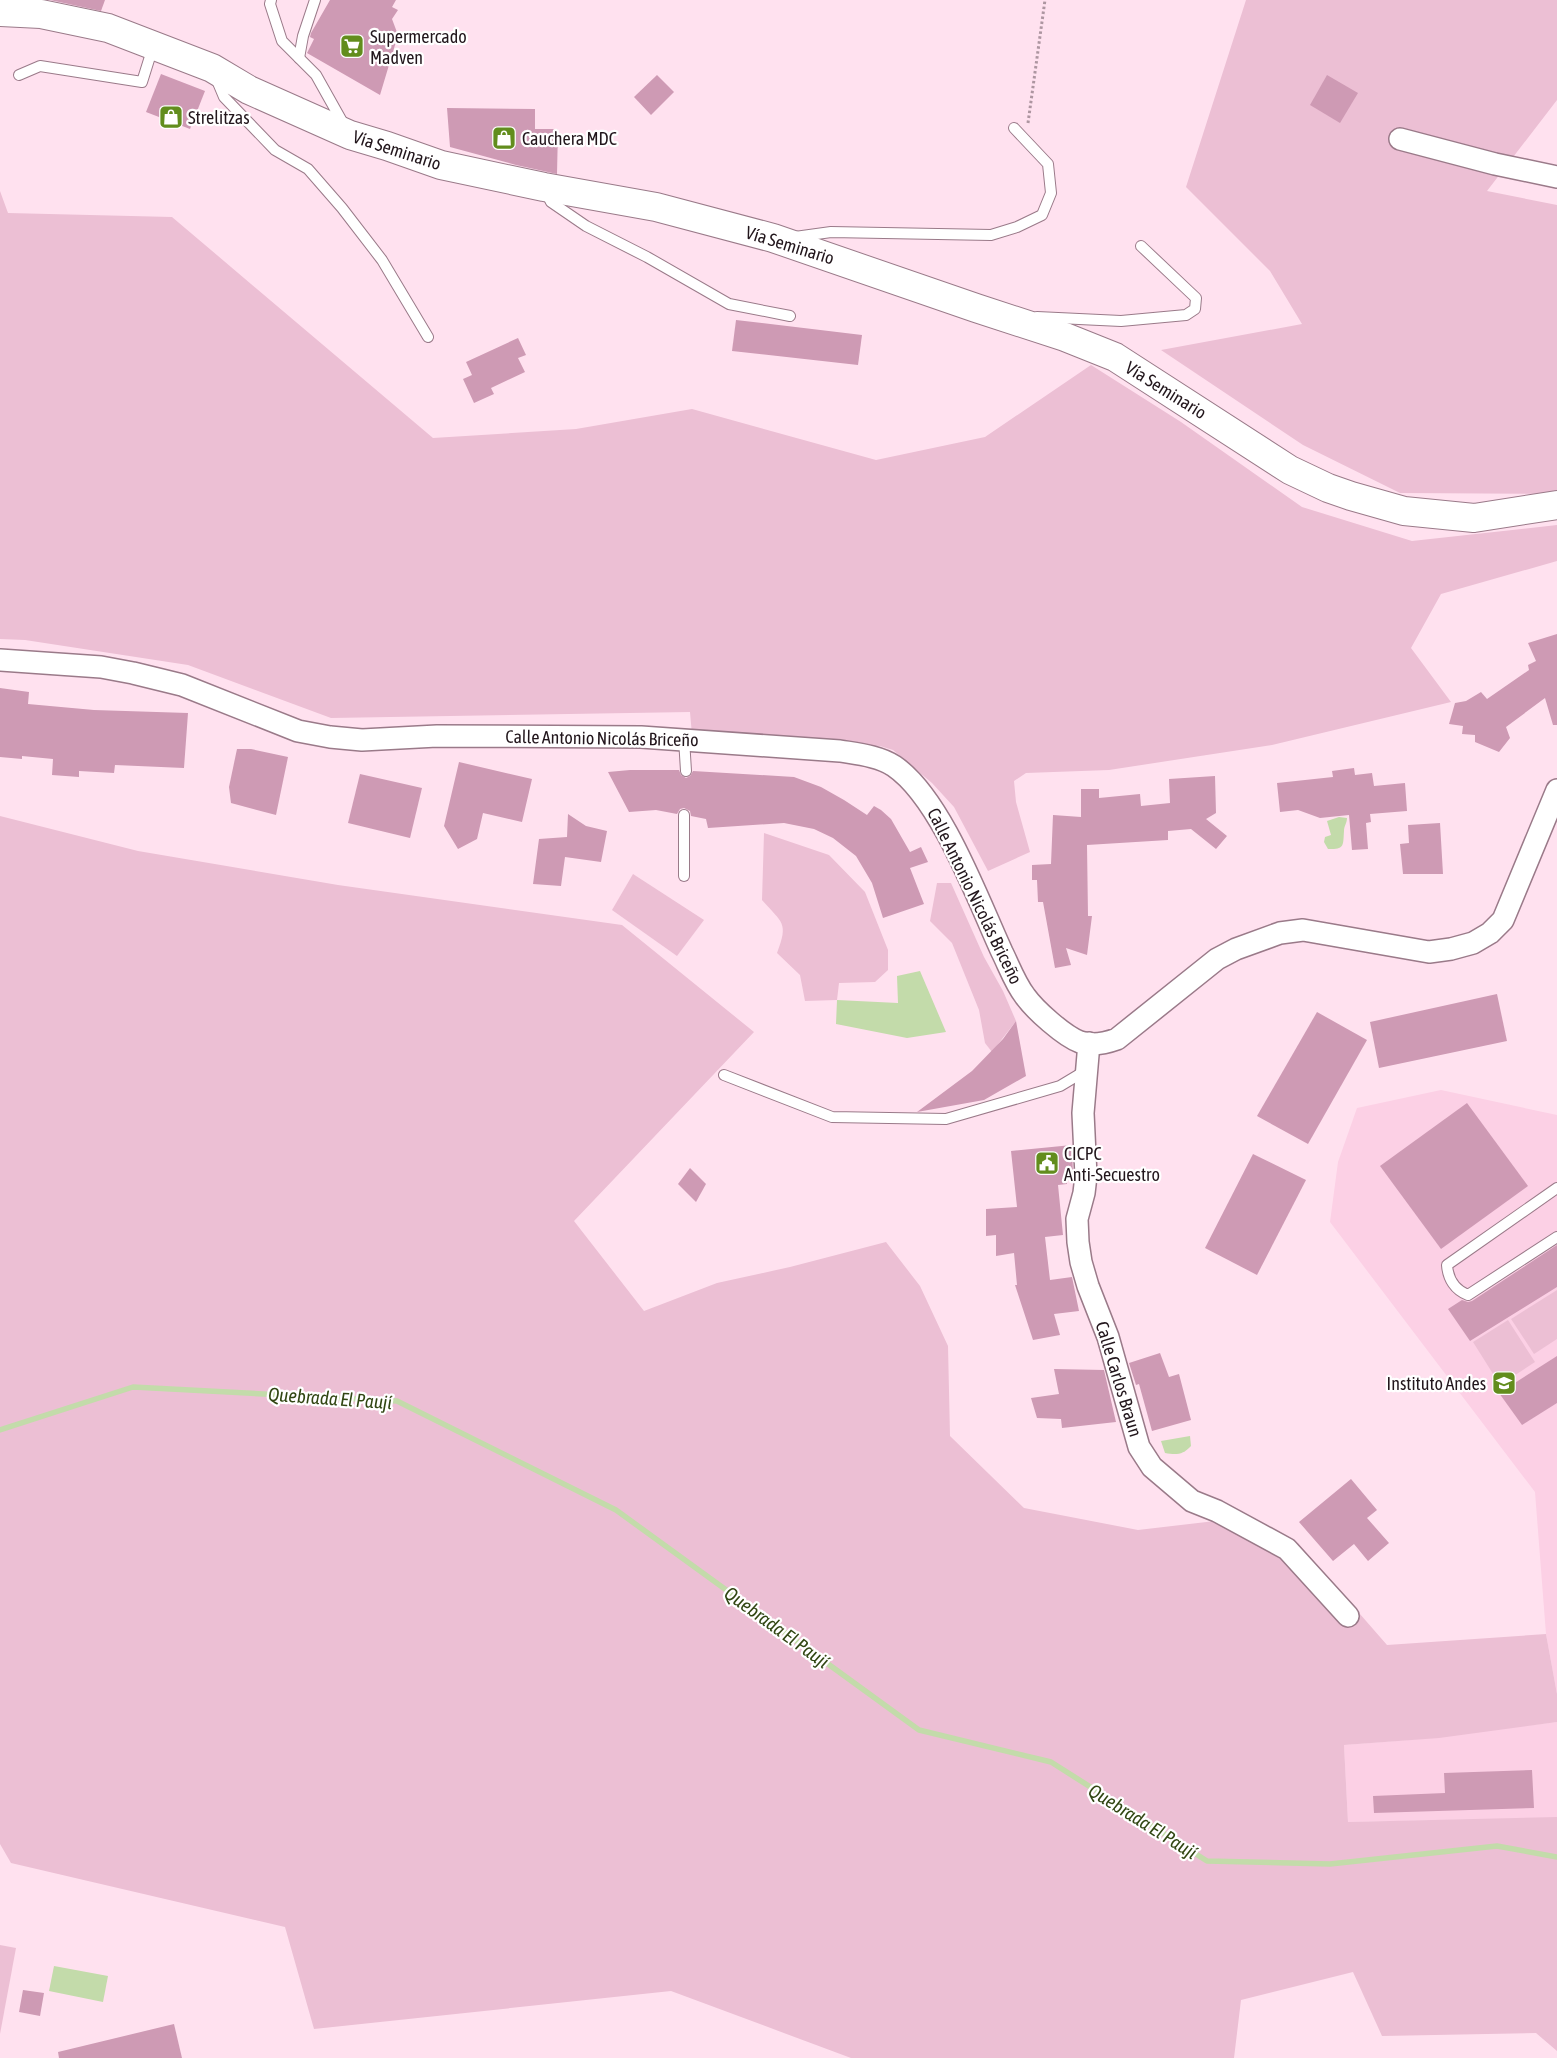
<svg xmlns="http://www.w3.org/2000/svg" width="1557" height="2058" viewBox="0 0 1557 2058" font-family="'Asap Condensed',sans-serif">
  <rect width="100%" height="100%" fill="#ffe1ef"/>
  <g fill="#fcd0e5">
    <polygon points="1441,1090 1557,1115 1557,1694 1546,1634 1535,1492 1330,1222 1338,1162 1357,1108"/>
    <polygon points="1557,1722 1557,1818 1348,1822 1344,1745 1408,1740"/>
  </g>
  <g fill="#ecbfd4">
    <polygon points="1246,0 1557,0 1557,100 1487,191 1557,205 1557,494 1400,493 1303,445 1161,350 1302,324 1270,271 1186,187"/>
    <polygon points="0,191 8,213 172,217 433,438 576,429 692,409 876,460 985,437 1091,365 1181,422 1302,507 1412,541 1557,525 1557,561 1441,594 1411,648 1451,702 1272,745 1109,770 1026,773 1014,781 1016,802 1030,852 988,871 954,807 932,783 893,750 880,746 692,735 690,712 331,718 188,665 25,640 0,639"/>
    <polygon points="0,816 138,851 338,885 622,925 754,1032 574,1221 644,1311 717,1283 790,1267 886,1242 920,1286 948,1346 950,1436 1024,1508 1138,1530 1215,1521 1298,1543 1387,1645 1546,1634 1557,1694 1557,1722 1439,1738 1344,1745 1348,1822 1557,1817 1557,2051 1536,2033 1382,2036 1353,1972 1241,2000 1234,2058 851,2058 671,1991 314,2029 285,1927 11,1863 0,1844"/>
    <path d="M764 833 829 855 865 892 888 950V970L875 982 839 983 837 1000 805 1001 800 975 777 953C789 922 782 923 762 900Z"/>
    <polygon points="633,874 704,920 677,956 612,910"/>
    <polygon points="937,883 951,883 984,957 1003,991 1016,1021 992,1052 985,1043 979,1010 952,943 930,921"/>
    <polygon points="1557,1290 1557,1339 1534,1354 1511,1319"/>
    <polygon points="1508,1320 1535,1362 1500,1385 1473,1342"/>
    <polygon points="0,1945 16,1948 0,2034"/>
  </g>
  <g fill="#c3dbaa">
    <path d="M1339 817 1347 818C1347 823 1344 826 1344 831 1343 845 1345 850 1328 849L1324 842 1325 837 1331 835 1327 821Z"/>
    <polygon points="920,971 946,1032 907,1038 836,1024 837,1000 898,1003 897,976"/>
    <path d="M1190 1436 1191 1446C1183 1455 1176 1455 1165 1453L1161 1441Z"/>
    <polygon points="54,1966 108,1976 103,2002 49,1991"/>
  </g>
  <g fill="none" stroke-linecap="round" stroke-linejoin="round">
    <polyline stroke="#c3dbaa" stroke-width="5.5" points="0,1430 133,1387 397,1401 616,1510 919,1730 1051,1762 1207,1861 1330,1864 1497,1846 1557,1857"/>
  </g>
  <g fill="#ce9ab4">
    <polygon points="50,0 105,0 101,11"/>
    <polygon points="330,0 396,0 392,7 398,10 392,19 398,35 380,95 307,53 314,39 310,37 311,33"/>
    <polygon points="161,74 205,91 190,129 146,112"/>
    <polygon points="657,75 674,92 651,115 634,97"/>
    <polygon points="1327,75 1358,93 1340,123 1310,105"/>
    <polygon points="447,108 535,109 535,129 558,129 557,174 516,165 450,147"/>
    <polygon points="736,320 862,335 858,365 732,351"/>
    <polygon points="518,338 526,355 518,358 525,372 491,388 494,394 474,403 463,379 472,375 466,362"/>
    <polygon points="1557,634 1557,725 1553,725 1545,698 1506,727 1510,738 1499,752 1475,742 1475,735 1462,734 1463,726 1449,724 1455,703 1466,701 1481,692 1487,699 1529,670 1528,665 1536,661 1528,643"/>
    <polygon points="0,688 29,692 28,704 94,710 188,713 184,768 115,765 114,773 79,771 79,777 52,775 53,759 22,756 22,759 0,757"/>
    <polygon points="237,749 251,749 288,757 276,815 231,803 229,787"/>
    <polygon points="459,762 532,779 522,822 483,813 477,839 458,849 444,826"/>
    <polygon points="1354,768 1355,775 1372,773 1374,786 1405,783 1407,811 1370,814 1371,822 1366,823 1368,849 1352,850 1349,815 1320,818 1298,810 1280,812 1277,783 1333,777 1332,771"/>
    <polygon points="630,770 679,770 681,775 686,778 690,776 693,771 794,777 821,787 844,800 867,815 874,806 881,810 891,819 910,852 921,847 928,862 910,868 924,904 883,918 872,883 856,856 833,838 814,829 784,823 708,828 706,819 691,816 690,811 684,808 680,809 677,814 656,810 629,812 608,772"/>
    <polygon points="360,774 422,788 410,838 348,823"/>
    <polygon points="1215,776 1216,813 1206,819 1227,836 1216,849 1191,829 1168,831 1168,840 1087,845 1088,916 1092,916 1087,955 1066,948 1071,965 1055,968 1043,902 1038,902 1037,880 1032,880 1032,865 1051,864 1053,815 1081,817 1081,789 1099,789 1099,798 1140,794 1141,806 1170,803 1169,779"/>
    <polygon points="568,814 586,826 607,831 601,862 565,857 561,886 533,884 539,839 567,837"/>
    <polygon points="1440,823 1443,874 1403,874 1400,844 1409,843 1408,825"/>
    <polygon points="1497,994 1507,1041 1379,1068 1370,1022"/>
    <polygon points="1317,1012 1367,1040 1308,1144 1257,1116"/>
    <polygon points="1016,1021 1026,1076 984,1100 917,1112 972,1071 1003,1039"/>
    <polygon points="1467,1103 1528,1186 1441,1249 1380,1166"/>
    <polygon points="1072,1145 1073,1176 1066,1177 1067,1184 1058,1185 1063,1235 1045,1237 1050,1280 1072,1277 1079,1311 1054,1314 1060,1335 1033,1340 1015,1285 1017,1285 1014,1253 996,1256 996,1235 986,1236 986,1209 1017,1207 1011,1151"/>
    <polygon points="1253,1154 1306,1180 1257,1275 1205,1248"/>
    <polygon points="690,1168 706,1184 696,1202 678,1184"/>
    <polygon points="1557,1245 1557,1287 1470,1341 1448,1309 1462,1300 1468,1302 1472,1301"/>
    <polygon points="1160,1353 1169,1377 1179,1374 1191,1420 1152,1431 1139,1384 1136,1385 1129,1363"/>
    <polygon points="1557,1356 1557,1403 1522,1425 1499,1393"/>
    <polygon points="1054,1369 1104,1370 1116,1422 1062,1428 1061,1419 1037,1418 1031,1398 1059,1394"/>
    <polygon points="1351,1479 1377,1510 1367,1518 1389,1543 1368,1561 1354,1544 1333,1561 1299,1522"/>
    <polygon points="1532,1770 1534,1808 1374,1813 1373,1796 1445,1793 1444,1773"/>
    <polygon points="23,1990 44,1993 40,2016 19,2012"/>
    <polygon points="174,2024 182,2058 59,2058 58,2052"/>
  </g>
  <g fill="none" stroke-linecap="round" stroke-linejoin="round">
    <g stroke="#9a7a89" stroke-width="12">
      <g id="lane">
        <polyline points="271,0 270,4 282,41 316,75 344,125"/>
        <polyline points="299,58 303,36 315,0"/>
        <polyline points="19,75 40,66 142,82 153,47"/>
        <polyline points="216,78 224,97 275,150 308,169 342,208 382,260 428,337"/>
        <polyline points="545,190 551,202 586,226 647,257 729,304 790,316"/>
        <polyline points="795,237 831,232 991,235 1017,227 1042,215 1051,193 1048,164 1014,128"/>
        <polyline points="1037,317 1121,321 1186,315 1195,309 1196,298 1141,246"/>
        <polyline points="684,739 686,771"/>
        <polyline points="684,815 684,876"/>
        <polyline points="724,1075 832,1117 946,1119 1060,1086 1085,1071"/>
        <path d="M1557 1188 1447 1265C1448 1279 1455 1290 1468 1295L1557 1237"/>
      </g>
    </g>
    <g stroke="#9a7a89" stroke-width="24">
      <g id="street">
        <polyline points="1400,139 1495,164 1557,177"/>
        <path d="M0 660 101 667 133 673 182 685 298 731 330 737 362 740 437 736 641 737 840 751C858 754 879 756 894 766 941 798 978 900 1002 952 1009 966 1015 983 1025 996 1035 1010 1064 1036 1080 1042 1092 1046 1106 1043 1117 1039L1217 959 1236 949 1280 933 1303 930 1429 952 1451 949 1473 943 1490 933 1503 920 1557 790"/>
        <polyline points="1089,1043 1083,1113 1086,1176 1084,1193 1077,1219 1078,1242 1081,1262 1088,1286 1108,1337 1139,1447 1152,1467 1192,1501 1217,1511 1287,1549 1348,1616"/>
      </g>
    </g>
    <g stroke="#9a7a89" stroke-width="30">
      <polyline id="secondary" points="0,12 41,14 108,28 212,68 249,90 350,135 387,146 441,165 544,187 656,207 773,238 976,308 1065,337 1115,357 1290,470 1328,488 1351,496 1404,511 1474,518 1557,505"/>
    </g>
    <polyline stroke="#ad95a0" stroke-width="3" stroke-dasharray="2.5 2.5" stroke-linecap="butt" points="1028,123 1045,0"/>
    <use href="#lane" stroke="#fff" stroke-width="10"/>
    <use href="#street" stroke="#fff" stroke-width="21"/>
    <use href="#secondary" stroke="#fff" stroke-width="28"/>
  </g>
  <defs>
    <g id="supermarket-square" transform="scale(1.25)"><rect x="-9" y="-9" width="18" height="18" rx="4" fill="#628d1d" stroke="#fff"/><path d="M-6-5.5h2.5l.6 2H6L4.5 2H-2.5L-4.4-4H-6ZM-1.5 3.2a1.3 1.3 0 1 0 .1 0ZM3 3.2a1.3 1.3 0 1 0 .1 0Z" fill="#fff"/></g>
    <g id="shop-square" transform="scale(1.25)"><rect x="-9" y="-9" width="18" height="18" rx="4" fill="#628d1d" stroke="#fff"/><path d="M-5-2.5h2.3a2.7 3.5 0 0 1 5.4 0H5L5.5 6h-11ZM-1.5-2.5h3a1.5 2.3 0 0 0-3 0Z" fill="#fff"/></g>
    <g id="civic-square" transform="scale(1.25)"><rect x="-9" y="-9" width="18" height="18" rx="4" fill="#628d1d" stroke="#fff"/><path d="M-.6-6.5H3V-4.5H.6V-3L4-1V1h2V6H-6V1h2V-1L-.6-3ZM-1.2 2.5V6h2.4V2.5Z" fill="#fff"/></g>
    <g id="school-square" transform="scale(1.25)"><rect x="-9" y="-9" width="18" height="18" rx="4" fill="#628d1d" stroke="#fff"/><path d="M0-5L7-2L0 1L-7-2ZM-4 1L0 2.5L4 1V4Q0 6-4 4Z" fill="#fff"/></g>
  </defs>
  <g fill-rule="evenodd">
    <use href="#supermarket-square" x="352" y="46"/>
    <use href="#shop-square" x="171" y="117"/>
    <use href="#shop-square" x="504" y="138"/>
    <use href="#civic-square" x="1047" y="1163"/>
    <use href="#school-square" x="1504" y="1383"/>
  </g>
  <g text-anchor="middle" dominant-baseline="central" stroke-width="4.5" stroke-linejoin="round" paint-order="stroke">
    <g font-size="18" fill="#22161c" stroke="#fff" text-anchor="start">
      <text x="370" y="36">Supermercado<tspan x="370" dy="21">Madven</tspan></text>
      <text x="188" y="117">Strelitzas</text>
      <text x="522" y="138">Cauchera MDC</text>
      <text x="1064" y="1153">CICPC<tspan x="1064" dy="21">Anti-Secuestro</tspan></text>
      <text x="1486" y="1383" text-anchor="end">Instituto Andes</text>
    </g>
    <g font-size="18" fill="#22161c" stroke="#fff">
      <text transform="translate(397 150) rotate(18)">Vía Seminario</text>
      <text transform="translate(790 245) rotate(17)">Vía Seminario</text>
      <text transform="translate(1166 390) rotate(32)">Vía Seminario</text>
      <text transform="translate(602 738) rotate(1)">Calle Antonio Nicolás Briceño</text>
      <text transform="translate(975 896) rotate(64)">Calle Antonio Nicolás Briceño</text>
      <text transform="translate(1119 1379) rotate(73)">Calle Carlos Braun</text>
    </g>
    <g font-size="19" font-style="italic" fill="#314613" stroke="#fff">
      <text transform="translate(330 1398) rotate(4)">Quebrada El Paují</text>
      <text transform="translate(777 1627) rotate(36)">Quebrada El Paují</text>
      <text transform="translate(1143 1821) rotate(32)">Quebrada El Paují</text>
    </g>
  </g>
</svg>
